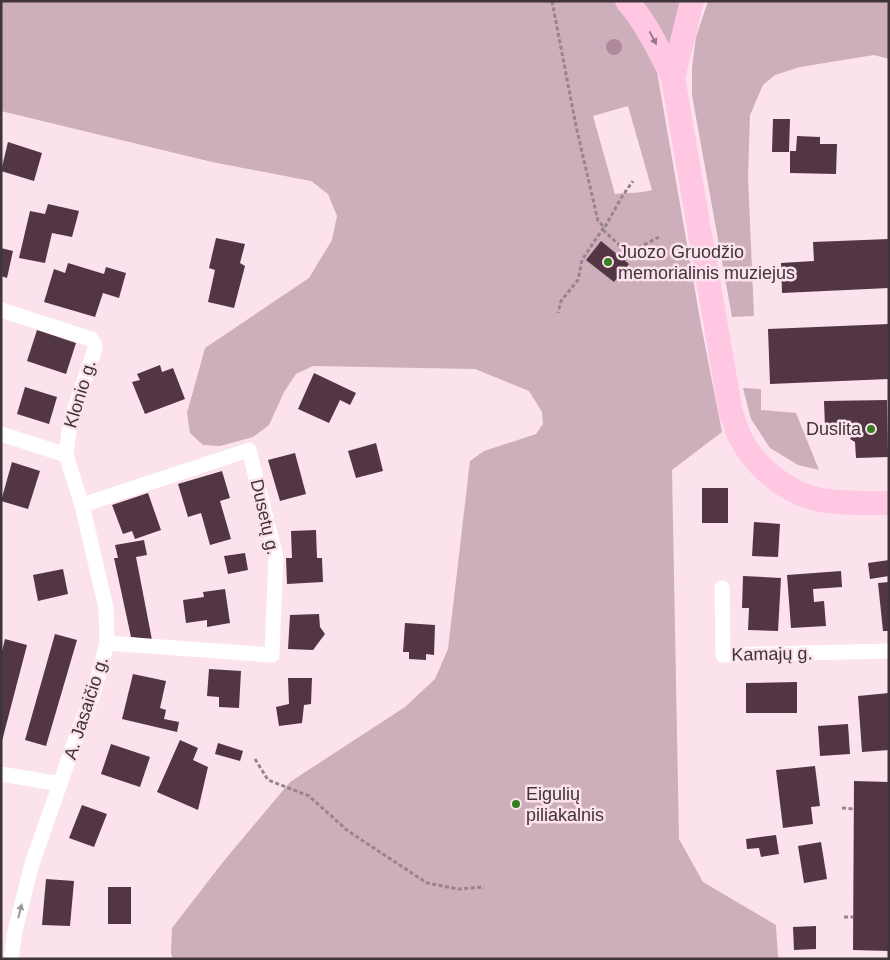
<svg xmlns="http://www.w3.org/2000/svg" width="890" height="960" viewBox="0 0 890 960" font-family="Arial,sans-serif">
  <rect width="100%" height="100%" fill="#fce2ed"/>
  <g fill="#cdaebb" fill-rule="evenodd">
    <path d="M1 1H616L636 25 657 72 701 325 722 432 672 470 679 839 703 882 776 925 778 959H173L171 953 172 928 223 862 290 782 405 707 435 679 448 649 470 461 484 451 536 434 543 424 542 412 529 391 475 369 313 366 296 374 284 392 269 425 253 437 220 446 203 445 190 433 187 413 205 348 309 278 332 240 337 216 328 194 311 181 212 162 1 111ZM628 106 652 190C638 194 629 192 615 194L593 116Z"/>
    <polygon points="640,1 681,1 670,55"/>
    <polygon points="708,1 889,1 889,59 874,55 800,67 775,75 763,85 750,115 748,177 754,316 732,317 692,95 692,67 696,37"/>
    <polygon points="743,388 761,389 761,410 796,413 819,470 798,465 770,448 751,419"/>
  </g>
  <g fill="#533644">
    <polygon points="773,119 790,119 789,152 772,152"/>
    <polygon points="797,136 820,137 820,144 837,144 836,174 790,173 790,151 796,151"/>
    <polygon points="8,142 42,153 34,181 1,171"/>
    <polygon points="48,204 79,211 72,237 52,233 45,263 19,258 30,211 45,214"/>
    <polygon points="216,238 245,244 240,263 245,266 234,308 208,302 215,270 209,268"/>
    <polygon points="889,239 889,288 782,293 781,263 814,261 813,242"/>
    <polygon points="601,241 629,264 614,282 586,260"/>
    <polygon points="1,248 13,251 7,278 1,276"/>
    <polygon points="68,263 104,274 106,267 126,273 119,298 103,293 95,317 44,302 54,269 65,273"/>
    <polygon points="889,324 889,379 770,384 768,329"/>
    <polygon points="37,330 76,343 66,374 27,361"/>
    <polygon points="160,365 162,372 173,368 185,399 145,414 132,382 140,380 137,374"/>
    <polygon points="314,373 356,393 350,405 340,400 329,423 298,409"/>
    <polygon points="25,387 57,397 49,424 17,414"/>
    <polygon points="887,400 888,457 856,458 855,442 850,439 855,431 855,427 825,427 824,401"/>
    <polygon points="376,443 383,471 356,478 348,451"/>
    <polygon points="295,453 306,494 280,501 268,460"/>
    <polygon points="12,462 40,471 28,509 1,501"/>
    <polygon points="222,471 230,498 220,501 231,539 210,545 201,513 188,517 178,484"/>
    <rect x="702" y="488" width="26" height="35"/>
    <polygon points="148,493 161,530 135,539 132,531 123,534 112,505"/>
    <polygon points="754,522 780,524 778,557 752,556"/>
    <polygon points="316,530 317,558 322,558 323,582 287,584 286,558 292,558 291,531"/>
    <polygon points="144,540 147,555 136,557 152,640 131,637 114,558 118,558 115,545"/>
    <polygon points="245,553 248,570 228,574 224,556"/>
    <polygon points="889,560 889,576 870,579 868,563"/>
    <polygon points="63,569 68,594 38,601 33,575"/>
    <polygon points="841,571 842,587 813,589 814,602 824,601 826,626 791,628 787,575"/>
    <polygon points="743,576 781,578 778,631 748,630 749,608 742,608"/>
    <polygon points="889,582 889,631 883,631 878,583"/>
    <polygon points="225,589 230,623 207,627 207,620 186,623 183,600 204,597 203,592"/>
    <polygon points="319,614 320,627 325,634 313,650 288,649 290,615"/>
    <polygon points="405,623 435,625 434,655 426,654 426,660 409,659 409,652 403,652"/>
    <polygon points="55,634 77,640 46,746 25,740"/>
    <polygon points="5,639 27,645 2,741 1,655"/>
    <polygon points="209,669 241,671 239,708 219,707 219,697 207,696"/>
    <polygon points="133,674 166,681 160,708 166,710 164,719 179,722 177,732 122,719"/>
    <polygon points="288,678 312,678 311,704 304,705 302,723 279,726 276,707 289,704"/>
    <polygon points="797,682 797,713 746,713 746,683"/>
    <polygon points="889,693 889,750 862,752 858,696"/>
    <polygon points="848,724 850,754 820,756 818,726"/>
    <polygon points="180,740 198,748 193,760 208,767 198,810 157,792"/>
    <polygon points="218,743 243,751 240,761 215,754"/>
    <polygon points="111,744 150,757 140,787 101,774"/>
    <polygon points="815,766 820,806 811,807 813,824 783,828 776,770"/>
    <polygon points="854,781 889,782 889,951 853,950"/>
    <polygon points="82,805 107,814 94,847 69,838"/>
    <polygon points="776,835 779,854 761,857 759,848 747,849 746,839"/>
    <polygon points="821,842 827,879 804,883 798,846"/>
    <polygon points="46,879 74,881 70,926 42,925"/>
    <rect x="108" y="887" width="23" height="37"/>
    <polygon points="816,926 816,949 794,950 793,927"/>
  </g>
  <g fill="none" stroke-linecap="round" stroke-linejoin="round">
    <g stroke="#97858d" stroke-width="3" stroke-dasharray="4 2.5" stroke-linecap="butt">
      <polyline points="552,1 576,126 598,221 604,227 582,260 578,280 561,301 558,313"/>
      <polyline points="605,227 621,198 633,181"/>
      <polyline points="603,230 628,253 659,237"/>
      <polyline points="255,759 268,780 309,796 348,831 427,883 458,889 484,887"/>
      <polyline points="842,808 854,809"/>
      <polyline points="844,917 853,917"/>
    </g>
    <g stroke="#fff" stroke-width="15">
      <polyline points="1,310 91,339 95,345 94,352 70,423 66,455 82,505 106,608 107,643 94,691 77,735 32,864 15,931 11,959"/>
      <polyline points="1,434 66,455"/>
      <polyline points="82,505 249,450 276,557 272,655 107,643"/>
      <polyline points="722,588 723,655 889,651"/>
      <polyline points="1,774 60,784"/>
    </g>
    <g stroke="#ffc7e2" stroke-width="24">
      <path d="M627 1C647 24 660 52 673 78L731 413C734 420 736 428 739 435 753 465 784 491 816 499 840 504 865 503 889 503"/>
      <polyline points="673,78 692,1"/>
    </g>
  </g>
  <circle fill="#b0889b" cx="614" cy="47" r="8"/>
  <defs><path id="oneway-solid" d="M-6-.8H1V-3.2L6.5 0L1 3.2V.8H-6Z" transform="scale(1.25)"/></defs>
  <use fill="#957685" href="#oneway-solid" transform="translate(653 38) rotate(62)"/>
  <use fill="#9e9a9c" href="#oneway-solid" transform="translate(20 911) rotate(-76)"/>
  <g fill="#377e23" stroke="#fce2ed" stroke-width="2">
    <circle cx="608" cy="262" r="5"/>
    <circle cx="871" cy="429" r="5"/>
    <circle cx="516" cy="804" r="5"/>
  </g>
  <g text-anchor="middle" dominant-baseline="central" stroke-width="5" stroke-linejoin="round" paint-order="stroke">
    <g font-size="18" fill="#3e3439" stroke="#fce2ed" text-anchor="start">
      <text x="618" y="252">Juozo Gruodžio<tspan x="618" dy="21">memorialinis muziejus</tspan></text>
      <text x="861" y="429" text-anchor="end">Duslita</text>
      <text x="526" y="794">Eigulių<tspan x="526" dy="21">piliakalnis</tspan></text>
    </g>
    <g font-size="18" fill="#3e3439" stroke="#fce2ed">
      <text transform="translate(80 394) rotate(-73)">Klonio g.</text>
      <text transform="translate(265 517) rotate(77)">Dusetų g.</text>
      <text transform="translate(772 654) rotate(-1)">Kamajų g.</text>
      <text transform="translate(86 708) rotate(-72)">A. Jasaičio g.</text>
    </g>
  </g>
  <rect width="890" height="960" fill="none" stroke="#3e3439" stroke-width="5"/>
</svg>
